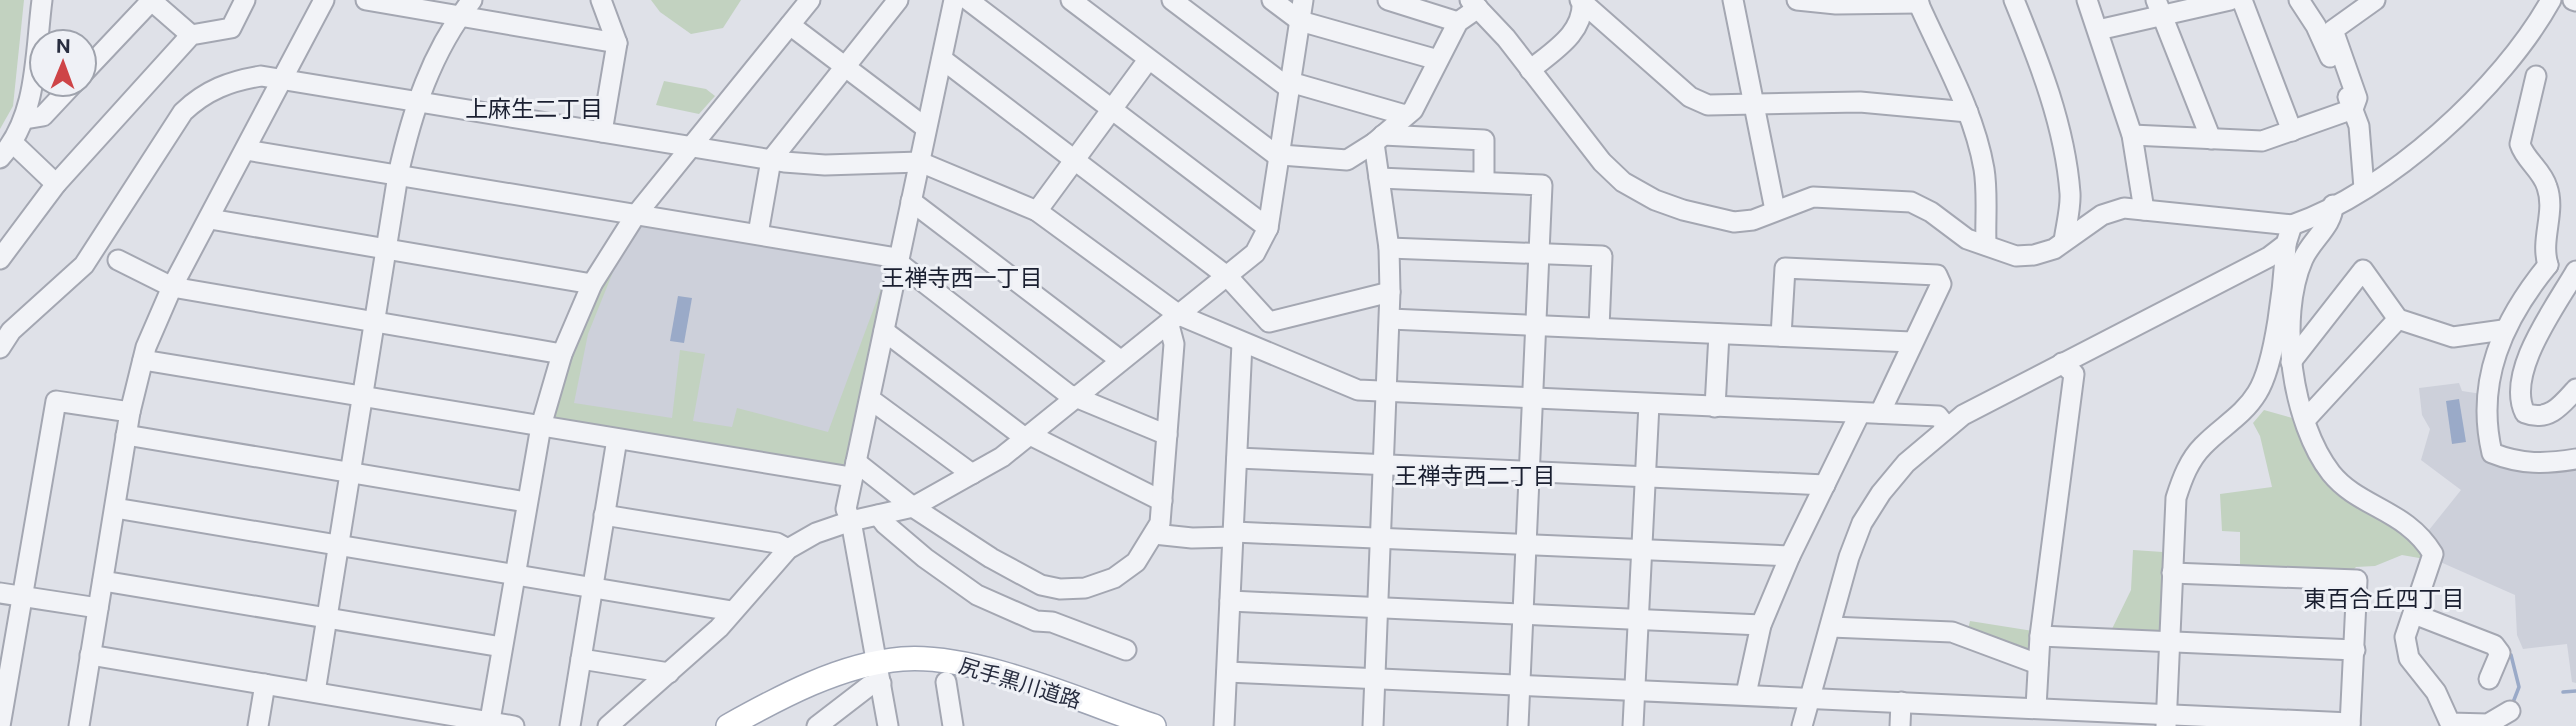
<svg xmlns="http://www.w3.org/2000/svg" width="2576" height="726" viewBox="0 0 2576 726" font-family="'Public Sans','Noto Sans JP',sans-serif">
  <rect width="100%" height="100%" fill="#dfe1e8"/>
  <g fill="#cdd0da">
    <polygon points="647,224 888,264 848,468 555,424 607,278 640,226"/>
    <polygon points="2459,383 2462,391 2482,394 2489,459 2576,464 2576,683 2572,682 2567,644 2523,649 2517,635 2515,595 2438,561 2425,535 2461,490 2421,460 2430,429 2422,415 2419,388"/>
  </g>
  <g fill="#c2d2c0">
    <polygon points="0,0 24,0 13,106 0,129"/>
    <polygon points="651,0 741,0 723,28 691,34 660,12"/>
    <polygon points="664,81 706,89 715,96 699,114 656,105"/>
    <polygon points="617,262 588,334 574,403 672,418 680,350 705,354 693,421 732,427 737,408 828,432 885,278 889,280 848,468 552,418 584,323"/>
    <path d="M2264 410 2296 419C2306 450 2317 484 2347 501 2357 507 2368 509 2378 514 2398 524 2413 541 2425 559L2402 555 2375 566 2356 567 2351 572 2240 566V532L2222 531 2220 494 2272 487 2260 436 2253 423Z"/>
    <polygon points="2133,550 2163,552 2160,631 2111,631 2131,590"/>
    <polygon points="1970,621 2033,631 2029,654 1967,633"/>
  </g>
  <g fill="#9aaac8">
    <polygon points="678,296 692,298 684,343 670,341"/>
    <polygon points="2459,399 2466,442 2452,444 2446,401"/>
  </g>
  <g fill="none" stroke-linecap="round" stroke-linejoin="round">
    <g stroke="#9aaac8" stroke-width="3.5">
      <polyline points="2511,655 2519,687 2512,705"/>
      <polyline points="2563,692 2576,691"/>
    </g>
    <g stroke="#a4a7b2" stroke-width="23">
      <g id="minor">
        <polyline points="366,0 617,43"/>
        <polyline points="601,0 617,43 602,132"/>
        <polyline points="968,0 1268,228"/>
        <polyline points="1071,0 1280,158"/>
        <polyline points="1172,0 1290,89"/>
        <polyline points="1272,0 1300,21 1438,60"/>
        <polyline points="1388,0 1458,22"/>
        <path d="M1470 0 1506 38 1602 162 1623 182 1655 200 1683 210 1734 222 1753 220 1813 197 1911 202 1931 212 1967 239 2016 256 2034 255 2054 249 2102 215 2124 208 2292 225C2388 192 2502 88 2551 0"/>
        <polyline points="1580,0 1690,97 1708,105 1860,102 1968,112"/>
        <polyline points="1733,0 1775,210"/>
        <polyline points="1797,0 1836,4 1919,3"/>
        <path d="M1917 0C1941 55 1974 110 1984 169 1988 193 1985 220 1986 245"/>
        <path d="M2014 0C2039 61 2065 126 2070 193 2071 208 2066 226 2064 241"/>
        <polyline points="2087,0 2132,135 2144,210"/>
        <polyline points="2156,0 2211,139"/>
        <polyline points="2242,0 2292,131"/>
        <polyline points="2299,0 2316,26 2330,57"/>
        <polyline points="2573,0 2576,1"/>
        <polyline points="152,1 191,35"/>
        <polyline points="790,25 926,128"/>
        <polyline points="2098,30 2230,0"/>
        <polyline points="942,59 1228,277 1269,322 1390,292"/>
        <path d="M1530 70C1553 51 1585 33 1582 0"/>
        <polyline points="84,72 152,0"/>
        <path d="M2536 76 2520 144C2525 160 2542 170 2547 187 2556 212 2540 239 2548 265"/>
        <polyline points="1290,82 1405,115"/>
        <polyline points="2348,97 2359,126 2364,188"/>
        <polyline points="25,119 43,116 73,84"/>
        <polyline points="1383,135 1484,140 1484,181"/>
        <polyline points="2132,135 2262,141 2353,109 2357,98 2333,30 2375,0"/>
        <polyline points="13,143 56,184"/>
        <polyline points="246,150 891,257 1068,394 1167,435"/>
        <polyline points="1281,155 1347,160 1374,143 1413,110 1458,22 1478,8"/>
        <path d="M0 158C38 116 35 54 42 0"/>
        <polyline points="1379,178 1542,185 1518,726"/>
        <polyline points="911,201 1120,360"/>
        <path d="M2333 205C2333 226 2312 239 2303 259 2277 318 2292 423 2331 473 2359 508 2406 509 2433 554L2405 637 2409 658 2436 692 2450 723 2488 724 2510 711"/>
        <polyline points="1037,211 1148,60"/>
        <polyline points="210,219 592,284"/>
        <polyline points="758,234 771,160 898,0"/>
        <polyline points="1389,248 1602,256 1599,328"/>
        <polyline points="0,259 56,184 191,35 231,28 245,0"/>
        <polyline points="118,260 172,287 562,354"/>
        <path d="M2548 265C2503 320 2475 381 2492 453 2522 465 2545 464 2576 459"/>
        <path d="M2576 271C2556 306 2505 373 2525 413 2548 422 2561 406 2576 389"/>
        <polyline points="1390,319 1911,342"/>
        <polyline points="884,331 1025,438"/>
        <polyline points="1781,336 1785,268 1937,275 1941,284 1880,413"/>
        <path d="M0 348 11 331 84 265 183 112C206 90 230 81 261 76L784 162 825 165 920 162 1037 211 1179 315 1358 390 1938 416 1947 427"/>
        <polyline points="143,360 851,477"/>
        <polyline points="2291,362 2363,270 2398,319 2453,337 2503,330"/>
        <polyline points="870,399 972,474"/>
        <polyline points="1715,407 1719,334"/>
        <polyline points="2306,419 2398,319"/>
        <polyline points="126,435 526,502"/>
        <polyline points="1030,435 1162,501"/>
        <polyline points="1237,458 1825,485"/>
        <polyline points="856,462 913,507 991,558 1041,585 1060,589 1085,588 1114,578 1136,562 1160,523 1174,344 1169,325"/>
        <polyline points="115,508 732,611"/>
        <polyline points="604,515 777,543 788,549"/>
        <polyline points="878,515 885,524 925,558 977,595 1036,621 1052,622 1126,650"/>
        <polyline points="1234,532 1790,556"/>
        <polyline points="1154,534 1192,538 1234,537"/>
        <polyline points="2172,573 2357,580 2350,726"/>
        <polyline points="103,581 502,647"/>
        <polyline points="0,593 98,608"/>
        <polyline points="1230,601 1761,625"/>
        <polyline points="2414,614 2494,645 2500,653 2489,679"/>
        <polyline points="1831,627 1952,632 2038,664"/>
        <polyline points="2040,636 2355,650"/>
        <polyline points="90,655 514,726"/>
        <polyline points="581,659 669,673"/>
        <polyline points="1227,672 2350,723"/>
        <polyline points="946,682 953,726"/>
        <path d="M315 692 398 175C412 112 431 52 472 0"/>
        <polyline points="1746,694 1761,625 1790,556 1860,413"/>
        <polyline points="2036,707 2040,636 2074,374 2062,363"/>
        <polyline points="0,726 56,401 130,412"/>
        <polyline points="79,726 130,412 146,347 172,287 324,0"/>
        <polyline points="258,726 265,684"/>
        <polyline points="489,726 541,426 562,354 592,284 635,216 810,0"/>
        <polyline points="570,726 617,439"/>
        <polyline points="608,726 719,628 788,549 816,533 851,521 913,507 1002,457 1255,253 1268,228 1303,0"/>
        <polyline points="817,726 869,686 881,683"/>
        <polyline points="888,726 851,521 846,509 954,0"/>
        <polyline points="1224,726 1242,343"/>
        <polyline points="1373,726 1390,292 1389,248 1374,143"/>
        <polyline points="1633,726 1649,404"/>
        <polyline points="1802,726 1849,557 1862,523 1881,493 1906,463 1963,415 2269,257 2286,244 2292,225"/>
        <polyline points="1900,726 1901,702"/>
        <path d="M2166 726 2176 498C2182 479 2189 460 2203 446 2221 427 2243 416 2257 393 2276 363 2284 280 2286 244"/>
      </g>
    </g>
    <g stroke="#9ea4b4" stroke-width="26">
      <path id="major" d="M728 726C780 697 841 664 902 659 975 653 1083 702 1154 726"/>
    </g>
    <use href="#minor" stroke="#f2f3f7" stroke-width="19"/>
    <use href="#major" stroke="#fff" stroke-width="23"/>
  </g>
  <g text-anchor="middle" dominant-baseline="central" stroke-width="6" stroke-linejoin="round" paint-order="stroke">
    <g font-size="21" fill="#282d3f" stroke="#eff1f6">
      <text transform="translate(1020 683) rotate(17)">尻手黒川道路</text>
    </g>
    <g font-size="23" fill="#1a1f30" stroke="#eff1f6">
      <text x="534" y="108">上麻生二丁目</text>
      <text x="962" y="277">王禅寺西一丁目</text>
      <text x="1475" y="475">王禅寺西二丁目</text>
      <text x="2384" y="598">東百合丘四丁目</text>
    </g>
  </g>
  <g transform="translate(63 63) rotate(1)"><circle r="33" fill="#eff1f6" stroke="#9fa3ad" stroke-width="2"/>
  <path d="M0-5L12 26L0 18L-12 26Z" fill="#ce4447"/>
  <text y="-10" font-size="19" font-weight="bold" text-anchor="middle" fill="#282d3f">N</text>
  </g>
</svg>
